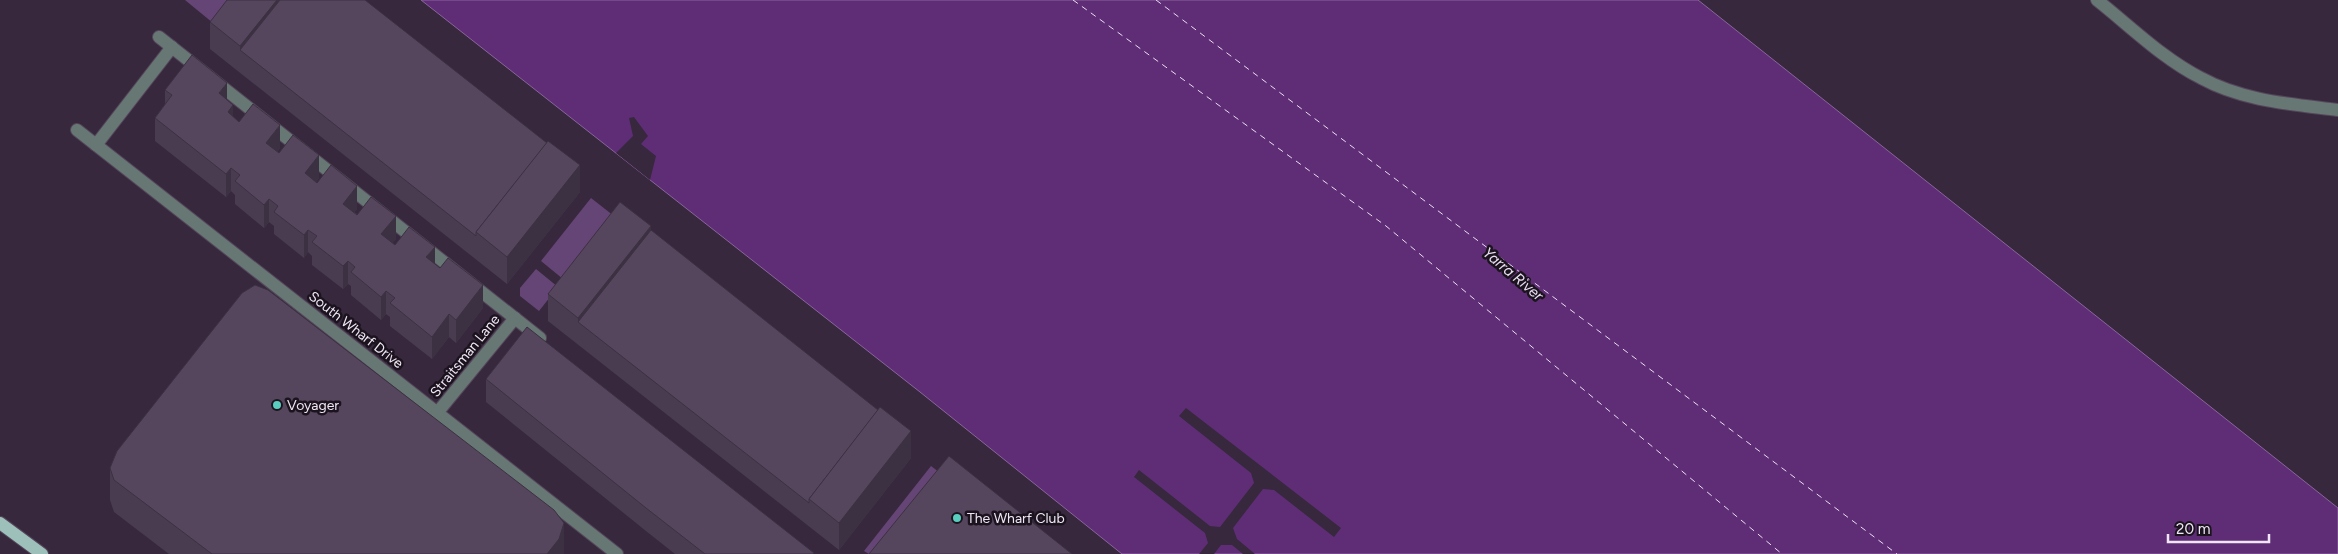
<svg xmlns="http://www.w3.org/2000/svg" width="2338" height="554" viewBox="0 0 2338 554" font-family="Figtree,sans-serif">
  <rect width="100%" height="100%" fill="#37283e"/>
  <g fill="#654576">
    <polygon points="185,0 231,0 213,23"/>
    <polygon points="591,198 614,216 563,279 541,261"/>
    <polygon points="536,269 558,287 539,311 520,296 520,288"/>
    <polygon points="931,466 948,479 889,554 869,554 864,551"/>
  </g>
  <polygon fill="#5f2d76" stroke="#8a649c" points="421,0 1698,0 2338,508 2338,554 1122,554 920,392"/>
  <g fill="#37283e">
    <polygon points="634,117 648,136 641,144 656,156 650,180 616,153 633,136 629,118"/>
    <polygon points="1186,408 1341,528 1334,537 1274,490 1263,489 1233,528 1237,539 1255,554 1243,554 1232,545 1221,545 1214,554 1199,554 1208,543 1205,533 1134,477 1139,470 1210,526 1220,527 1254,483 1251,473 1179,416"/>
  </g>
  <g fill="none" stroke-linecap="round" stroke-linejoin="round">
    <g stroke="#ebdef3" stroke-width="1" stroke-dasharray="6 5" stroke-linecap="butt">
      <polyline points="1073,0 1386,226 1782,554"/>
      <polyline points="1156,0 1897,554"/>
    </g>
    <g stroke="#55465b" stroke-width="14">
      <g id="minor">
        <path d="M2097 0C2130 26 2163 59 2201 78 2243 101 2291 104 2338 110"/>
        <polyline points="159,37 540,338"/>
        <polyline points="77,130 617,554"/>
        <polyline points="96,145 172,47"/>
        <polyline points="437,413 515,318"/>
      </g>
    </g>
    <g stroke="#55465b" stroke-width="14">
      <polyline id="major" points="0,523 42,554"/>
    </g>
    <use href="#minor" stroke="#677774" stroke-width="12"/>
    <use href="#major" stroke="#9ec0ba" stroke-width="12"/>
  </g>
  <g fill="#493c51">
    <polygon points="210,22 580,192 507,284 210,49"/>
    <polygon points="165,90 227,100 233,117 239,122 280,148 277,152 319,178 316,182 357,209 354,212 396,239 392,243 395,245 435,264 483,308 456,343 449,337 432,359 390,326 390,317 386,314 381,320 351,295 351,286 348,284 343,289 312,265 312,256 308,252 304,258 274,234 274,226 269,222 264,228 235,204 235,195 231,191 226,197 155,141 155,118 165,104"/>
    <polygon points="651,230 911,458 839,550 548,321 548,294"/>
    <polygon points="486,379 814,554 675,554 646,531 486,402"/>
    <polygon points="110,468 564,554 169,554 114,512 110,500"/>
  </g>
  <g fill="#3c3142">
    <polygon points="277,0 298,0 240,50 240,46"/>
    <polygon points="227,83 227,106 219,93"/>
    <polygon points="233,105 233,128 228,112"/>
    <polygon points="280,125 280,148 266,166 266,143"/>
    <polygon points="319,155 319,178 305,196 305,173"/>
    <polygon points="580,165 580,192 507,284 507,257"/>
    <polygon points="231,168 231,191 226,197 226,174"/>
    <polygon points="357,186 357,209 343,226 343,204"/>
    <polygon points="269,199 269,222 264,228 264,205"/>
    <polygon points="396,216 396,239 381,257 381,234"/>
    <polygon points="651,226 651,253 578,322 578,318"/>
    <polygon points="308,230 308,252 304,258 304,235"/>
    <polygon points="435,247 435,270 426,257"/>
    <polygon points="348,261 348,284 343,289 343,266"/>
    <polygon points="483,285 483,308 456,343 456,320"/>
    <polygon points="386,291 386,314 381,320 381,297"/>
    <polygon points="449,314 449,337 432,359 432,337"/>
    <polygon points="911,431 911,458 839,550 839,523"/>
    <polygon points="564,523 564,554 547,554"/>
  </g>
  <g fill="#55465e" stroke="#3c3142">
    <polygon points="227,0 277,0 240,46 210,22"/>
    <polygon points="280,0 365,0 547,143 476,232 476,236 240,50"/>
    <polygon points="192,55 227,83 219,93 233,105 228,112 239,122 253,104 280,125 266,143 279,153 293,135 319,155 305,173 317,183 331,165 357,186 343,204 357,215 371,197 396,216 381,234 395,245 409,227 435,247 426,257 440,268 448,258 483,285 456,320 449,314 432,337 390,303 395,298 386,291 381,297 351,272 355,267 348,261 343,266 312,242 317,236 308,230 304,235 274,212 278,206 269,199 264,205 235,181 240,175 231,168 226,174 155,118 172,95 165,90"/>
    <polygon points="548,141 580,165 507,257 476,232"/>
    <polygon points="620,202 651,226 578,318 548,294"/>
    <polygon points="651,230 878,410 809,499 809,503 578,322"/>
    <polygon points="255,285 268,290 554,510 564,523 559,539 547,554 212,554 114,480 110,468 117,451 242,293"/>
    <polygon points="527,327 814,553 813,554 705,554 646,508 486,379"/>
    <polygon points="880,407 911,431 839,523 809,499"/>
    <polygon points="949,456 1072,554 869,554"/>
  </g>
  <g fill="#59cebe" stroke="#1b141e" stroke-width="2">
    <circle cx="277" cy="405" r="5"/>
    <circle cx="957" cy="518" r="5"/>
  </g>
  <g text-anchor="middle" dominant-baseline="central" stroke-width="5" stroke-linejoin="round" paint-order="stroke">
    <g font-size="14" fill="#f0e6f5" stroke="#1b141e">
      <text transform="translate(356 330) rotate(38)">South Wharf Drive</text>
      <text transform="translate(465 356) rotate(-51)">Straitsman Lane</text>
    </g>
    <g font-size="14" fill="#f0e6f5" stroke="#1b141e" text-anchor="start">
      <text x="287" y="405">Voyager</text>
      <text x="967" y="518">The Wharf Club</text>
    </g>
    <g font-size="15" font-style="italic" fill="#ebdef3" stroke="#1b141e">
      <text transform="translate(1513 274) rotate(40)">Yarra River</text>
    </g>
  </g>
  <path d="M2168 534v8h101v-8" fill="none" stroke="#f0e6f5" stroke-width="2.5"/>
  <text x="2176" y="534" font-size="15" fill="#f0e6f5" stroke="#1b141e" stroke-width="4" paint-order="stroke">20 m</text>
</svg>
